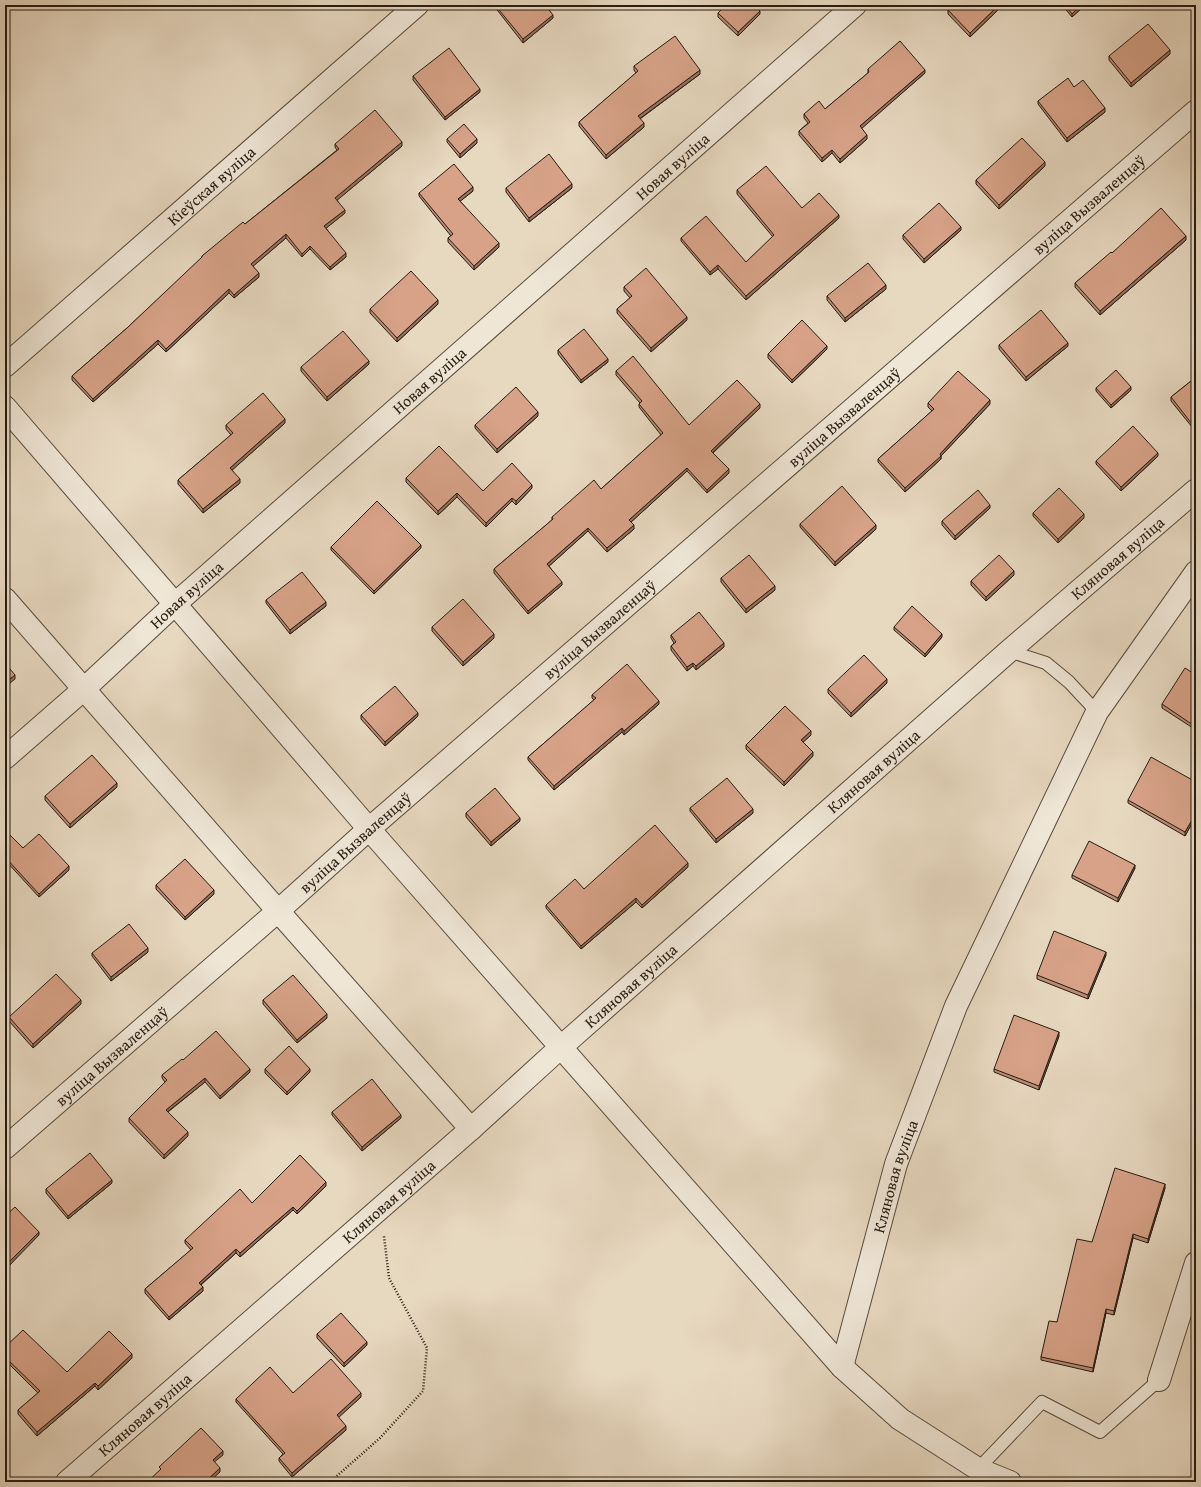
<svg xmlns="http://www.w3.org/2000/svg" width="1201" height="1487" viewBox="0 0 1201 1487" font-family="'Gentium Book Plus',serif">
  <rect width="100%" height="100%" fill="#e7d8c0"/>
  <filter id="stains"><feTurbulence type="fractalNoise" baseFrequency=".005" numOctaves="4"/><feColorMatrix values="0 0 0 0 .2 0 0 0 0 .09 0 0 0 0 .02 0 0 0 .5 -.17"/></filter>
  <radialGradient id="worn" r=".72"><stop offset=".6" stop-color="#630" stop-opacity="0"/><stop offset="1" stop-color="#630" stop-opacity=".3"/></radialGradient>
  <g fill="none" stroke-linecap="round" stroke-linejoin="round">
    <g stroke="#574b3d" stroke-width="14">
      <g id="service">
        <polyline points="1009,651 1046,663 1069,682 1097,712"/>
        <polyline points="978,1469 1042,1402 1100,1432 1159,1380"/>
      </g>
    </g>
    <g stroke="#574b3d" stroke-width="24">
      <g id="minor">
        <path id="s1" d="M5 366 417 5"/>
        <polyline points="5,407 369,829 842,1367 900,1419 978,1469 1010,1482"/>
        <polyline points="5,599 278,911 471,1129"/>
        <path id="s2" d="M5 758 84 689 175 604 855 5"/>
        <path id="s3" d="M5 1148 278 911 369 829 1196 111"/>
        <path id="s4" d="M842 1367 896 1164 956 1006 1097 712 1196 572"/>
        <polyline points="1159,1380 1196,1263"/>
        <path id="s5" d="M67 1482 471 1129 561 1047 1009 651 1196 490"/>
      </g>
    </g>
    <polyline stroke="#271c11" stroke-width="2.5" stroke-dasharray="1 2" stroke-linecap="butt" points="330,1482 380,1438 423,1391 427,1348 389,1278 384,1236"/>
    <use href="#service" stroke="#efe6d6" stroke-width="12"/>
    <use href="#minor" stroke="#efe6d6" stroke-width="22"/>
  </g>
  <g fill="#b98b75" stroke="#271c11">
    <polygon points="494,5 552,5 548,8 553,18 523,43 494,6"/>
    <polygon points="1000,5 1000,8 970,37 948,14 948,10"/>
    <polygon points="1062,5 1085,5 1072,17"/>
    <polygon points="718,13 760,14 738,36 718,17"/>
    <polygon points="1170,54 1131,87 1109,60 1109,56"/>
    <polygon points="634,66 700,74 640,119 644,127 606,159 579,126 579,122 636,73 634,70"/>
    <polygon points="868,69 925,73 861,128 867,139 840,163 832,153 822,162 799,135 799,131 808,123 804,118 804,114 825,109 868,73"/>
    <polygon points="413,76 480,92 445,120 413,80"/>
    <polygon points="1074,87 1105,112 1067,142 1038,104 1038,101"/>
    <polygon points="447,139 477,143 460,158 447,142"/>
    <polygon points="335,144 402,146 337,200 345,213 326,228 346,257 330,270 310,249 302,257 286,238 253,266 259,277 234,298 229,293 166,352 158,344 93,402 72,380 72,376 127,328 202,258 202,256 245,224 337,150 335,147"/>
    <polygon points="1045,166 999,209 976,184 976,180"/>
    <polygon points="506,188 572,188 529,222 506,192"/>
    <polygon points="737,190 839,218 746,300 718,269 710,275 681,241 681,238 746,262 773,237 737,194"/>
    <polygon points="473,191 460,201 499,247 474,270 448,242 448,238 451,236 419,196 419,193"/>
    <polygon points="961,230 924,263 903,239 903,235"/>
    <polygon points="1186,240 1100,315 1075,287 1075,283 1112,253"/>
    <polygon points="624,287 687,320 651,352 617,313 617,309 630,298 624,291"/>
    <polygon points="886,289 845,322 827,300 827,296"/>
    <polygon points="438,304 397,342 370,313 370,309"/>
    <polygon points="999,345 1068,346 1026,381 999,349"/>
    <polygon points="827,349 792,383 768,358 768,354"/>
    <polygon points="558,350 608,362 581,383 558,354"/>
    <polygon points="369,364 327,401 301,371 301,367"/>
    <polygon points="616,371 689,425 760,408 713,453 729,473 707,493 687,471 631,522 634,529 607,552 588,531 549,566 562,585 528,614 494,573 494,569 552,520 552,517 601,489 661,435 639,407 639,404 640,403 616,375"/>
    <polygon points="1196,377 1192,427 1171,401 1171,397"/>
    <polygon points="1096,388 1131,390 1111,408 1096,391"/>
    <polygon points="928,403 990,404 941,456 941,459 905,492 878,462 878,459 932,411 928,407"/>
    <polygon points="538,416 497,453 475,428 475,425"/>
    <polygon points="285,423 232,470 240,483 203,513 178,484 178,480 231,435 226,429 226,425"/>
    <polygon points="1158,456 1121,491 1096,464 1096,461"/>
    <polygon points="406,478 483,491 532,488 516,505 512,501 486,527 457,497 438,515 406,482"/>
    <polygon points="990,508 955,540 942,525 942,521"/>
    <polygon points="1033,513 1084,518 1058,543 1033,516"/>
    <polygon points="800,524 876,529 835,566 800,527"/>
    <polygon points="331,547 421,548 374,594 331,550"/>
    <polygon points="1014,575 986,601 971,585 971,581"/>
    <polygon points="721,578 775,590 746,613 721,582"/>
    <polygon points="266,600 326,606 290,634 266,603"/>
    <polygon points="432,627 494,638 463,666 432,631"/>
    <polygon points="894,627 942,637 925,657 894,630"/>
    <polygon points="671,635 724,647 696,670 693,666 687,671 671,650 671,646 674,643 671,638"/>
    <polygon points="1196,674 1196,730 1162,708 1162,704"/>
    <polygon points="887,683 851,717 828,693 828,689"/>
    <polygon points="592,695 659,704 624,735 622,732 554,790 528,760 528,757 594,700 592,698"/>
    <polygon points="361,715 418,716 385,746 361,719"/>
    <polygon points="811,735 803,742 813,756 784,786 746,749 746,745"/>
    <polygon points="1196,782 1196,816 1185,836 1128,803 1128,800"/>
    <polygon points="117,787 70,828 45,800 45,796"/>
    <polygon points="690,808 753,813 716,843 690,811"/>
    <polygon points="466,813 520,821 491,846 466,817"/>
    <polygon points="5,838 23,848 69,870 39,897 5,860"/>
    <polygon points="688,867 642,908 636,902 581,949 546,908 546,905 584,889"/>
    <polygon points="1135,868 1118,902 1072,878 1072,875"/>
    <polygon points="156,885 214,894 185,920 156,889"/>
    <polygon points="148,952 111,981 92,956 92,953"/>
    <polygon points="1106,955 1088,999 1037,979 1037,975"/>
    <polygon points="263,1000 327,1018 297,1043 263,1004"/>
    <polygon points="81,1004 33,1048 9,1021 9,1017"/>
    <polygon points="1059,1036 1039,1090 994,1072 994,1069"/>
    <polygon points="183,1060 250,1072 220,1099 205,1082 168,1112 188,1136 164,1159 129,1122 129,1118 165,1082 162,1078 162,1075"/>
    <polygon points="265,1069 310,1072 287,1095 265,1073"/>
    <polygon points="332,1112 401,1118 362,1151 332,1115"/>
    <polygon points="112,1183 68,1219 46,1193 46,1189"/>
    <polygon points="326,1186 297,1214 293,1210 240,1257 236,1253 201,1285 203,1291 169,1320 145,1293 145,1289 191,1250 185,1243 185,1240 252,1203"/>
    <polygon points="1165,1188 1148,1243 1133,1238 1114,1315 1106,1313 1093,1372 1041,1360 1041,1357 1057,1322 1092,1242"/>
    <polygon points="317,1334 367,1345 344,1367 317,1338"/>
    <polygon points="5,1347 67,1372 132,1358 98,1390 95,1386 37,1436 18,1414 18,1410 38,1393 5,1360"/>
    <polygon points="293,1393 361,1397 338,1417 346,1430 292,1477 279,1461 279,1458 283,1454 236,1402 236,1399"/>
  </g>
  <g fill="#96715f" stroke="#271c11">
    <polygon points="547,5 552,5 546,10 546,6"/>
    <polygon points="999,5 1000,5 1000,8 970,37 970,33"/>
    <polygon points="1081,5 1085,5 1072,17 1072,14"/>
    <polygon points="760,11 760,14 738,36 738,32"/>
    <polygon points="553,15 553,18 523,43 523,39"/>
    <polygon points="1170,50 1170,54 1131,87 1131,83"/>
    <polygon points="700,70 700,74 638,120 638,116"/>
    <polygon points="925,70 925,73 860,130 860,126"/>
    <polygon points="480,89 480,92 445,120 445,117"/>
    <polygon points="1105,108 1105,112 1067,142 1067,138"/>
    <polygon points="644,123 644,127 606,159 606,155"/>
    <polygon points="867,135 867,139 840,163 840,159"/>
    <polygon points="477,139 477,143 460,158 460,154"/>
    <polygon points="402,142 402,146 335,202 335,198"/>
    <polygon points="832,150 832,153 822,162 822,158"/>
    <polygon points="1045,162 1045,166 999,209 999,205"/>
    <polygon points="572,184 572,188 529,222 529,218"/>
    <polygon points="473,187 473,191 458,203 458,199"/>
    <polygon points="345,210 345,213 324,230 324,226"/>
    <polygon points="839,215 839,218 746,300 746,296"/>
    <polygon points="961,227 961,230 924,263 924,259"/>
    <polygon points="286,234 286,238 251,268 251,264"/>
    <polygon points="1186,236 1186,240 1100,315 1100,311"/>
    <polygon points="499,243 499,247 474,270 474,266"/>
    <polygon points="310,246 310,249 302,257 302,254"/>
    <polygon points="346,253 346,257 330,270 330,267"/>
    <polygon points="718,265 718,269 710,275 710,272"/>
    <polygon points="259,273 259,277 234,298 234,295"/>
    <polygon points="886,285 886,289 845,322 845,318"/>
    <polygon points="229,289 229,293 166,352 166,349"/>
    <polygon points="438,300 438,304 397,342 397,338"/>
    <polygon points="687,317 687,320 651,352 651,348"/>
    <polygon points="158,340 158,344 93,402 93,399"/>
    <polygon points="1068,343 1068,346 1026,381 1026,377"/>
    <polygon points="827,346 827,349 792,383 792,380"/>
    <polygon points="608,359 608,362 581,383 581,380"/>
    <polygon points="369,361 369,364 327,401 327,397"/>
    <polygon points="1131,387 1131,390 1111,408 1111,405"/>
    <polygon points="990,400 990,404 941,456 941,459 905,492 905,488 940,454"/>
    <polygon points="760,404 760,408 711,454 711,451"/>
    <polygon points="538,412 538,416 497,453 497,449"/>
    <polygon points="285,419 285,423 230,472 230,468"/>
    <polygon points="1196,421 1196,424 1192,427 1192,424"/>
    <polygon points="1158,453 1158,456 1121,491 1121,487"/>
    <polygon points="687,468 687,471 629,524 629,520"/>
    <polygon points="729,469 729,473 707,493 707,490"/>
    <polygon points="240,479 240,483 203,513 203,509"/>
    <polygon points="532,485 532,488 516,505 516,501"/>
    <polygon points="457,493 457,497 438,515 438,511"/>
    <polygon points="512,498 512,501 486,527 486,523"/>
    <polygon points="990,505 990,508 955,540 955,536"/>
    <polygon points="1084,514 1084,518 1058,543 1058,539"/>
    <polygon points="634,525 634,529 607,552 607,548"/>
    <polygon points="876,525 876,529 835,566 835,562"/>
    <polygon points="588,528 588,531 547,568 547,564"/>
    <polygon points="421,545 421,548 374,594 374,591"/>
    <polygon points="1014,571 1014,575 986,601 986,597"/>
    <polygon points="562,582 562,585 528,614 528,611"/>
    <polygon points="775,586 775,590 746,613 746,609"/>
    <polygon points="326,602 326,606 290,634 290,630"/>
    <polygon points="494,634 494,638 463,666 463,662"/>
    <polygon points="942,634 942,637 925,657 925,654"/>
    <polygon points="724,643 724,647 696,670 696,666"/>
    <polygon points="693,663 693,666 687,671 687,667"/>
    <polygon points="15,675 15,679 5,687 5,683"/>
    <polygon points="887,679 887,683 851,717 851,713"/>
    <polygon points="659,701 659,704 624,735 624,731"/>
    <polygon points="418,713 418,716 385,746 385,742"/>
    <polygon points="622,728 622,732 554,790 554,786"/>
    <polygon points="811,731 811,735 801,744 801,740"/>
    <polygon points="813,752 813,756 784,786 784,782"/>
    <polygon points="117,783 117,787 70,828 70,824"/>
    <polygon points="753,809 753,813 716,843 716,839"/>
    <polygon points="1196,813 1196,816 1185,836 1185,832"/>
    <polygon points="520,818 520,821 491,846 491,842"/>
    <polygon points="688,863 688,867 642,908 642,905"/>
    <polygon points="1135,865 1135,868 1118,902 1118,898"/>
    <polygon points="69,866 69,870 39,897 39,894"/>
    <polygon points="214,890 214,894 185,920 185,917"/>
    <polygon points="636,898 636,902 581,949 581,946"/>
    <polygon points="148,948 148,952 111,981 111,977"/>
    <polygon points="1106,952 1106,955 1088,999 1088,995"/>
    <polygon points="81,1000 81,1004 33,1048 33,1044"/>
    <polygon points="327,1014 327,1018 297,1043 297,1040"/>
    <polygon points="1059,1032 1059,1036 1039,1090 1039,1086"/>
    <polygon points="250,1069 250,1072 220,1099 220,1096"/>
    <polygon points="310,1069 310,1072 287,1095 287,1092"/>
    <polygon points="205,1078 205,1082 166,1113 166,1110"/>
    <polygon points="401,1115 401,1118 362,1151 362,1147"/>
    <polygon points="188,1132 188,1136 164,1159 164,1155"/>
    <polygon points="112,1180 112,1183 68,1219 68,1216"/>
    <polygon points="326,1182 326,1186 297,1214 297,1211"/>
    <polygon points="1165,1184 1165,1188 1148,1243 1148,1239"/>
    <polygon points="293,1207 293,1210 240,1257 240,1253"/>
    <polygon points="39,1232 39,1235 5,1270 5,1266"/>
    <polygon points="1133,1234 1133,1238 1114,1315 1114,1311"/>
    <polygon points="236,1249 236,1253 199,1286 199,1283"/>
    <polygon points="203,1287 203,1291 169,1320 169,1317"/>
    <polygon points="1106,1309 1106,1313 1093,1372 1093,1368"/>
    <polygon points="367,1342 367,1345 344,1367 344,1363"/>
    <polygon points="132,1354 132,1358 98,1390 98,1386"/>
    <polygon points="95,1383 95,1386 37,1436 37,1432"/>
    <polygon points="361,1393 361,1397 337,1419 337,1415"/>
    <polygon points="346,1426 346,1430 292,1477 292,1473"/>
    <polygon points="223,1451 223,1455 213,1463 213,1460"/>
    <polygon points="220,1468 220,1472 209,1482 205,1482"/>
  </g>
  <g fill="#d7a288" stroke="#271c11">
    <polygon points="495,5 547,5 546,6 553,15 523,39"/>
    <polygon points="726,5 754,5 760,11 738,32 718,13"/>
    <polygon points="953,5 999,5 970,33 948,10"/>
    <polygon points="1065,5 1081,5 1072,14"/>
    <polygon points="1148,24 1170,50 1131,83 1109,56"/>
    <polygon points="675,36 700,70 638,116 644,123 606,155 579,122 638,71 634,66"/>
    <polygon points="900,41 925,70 860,126 867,135 840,159 832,150 822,158 799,131 810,122 804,114 819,101 825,109 869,72 868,69"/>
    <polygon points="449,48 480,89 445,117 413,76"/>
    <polygon points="1068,78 1074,87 1083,80 1105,108 1067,138 1038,101"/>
    <polygon points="375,110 402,142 335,198 345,210 324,226 346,253 330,267 310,246 302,254 286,234 251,264 259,273 234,295 229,289 166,349 158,340 93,399 72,376 127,328 202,257 202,256 243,222 245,224 339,149 335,144"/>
    <polygon points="464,124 477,139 460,154 447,139"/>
    <polygon points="1022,138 1045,162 999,205 976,180"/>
    <polygon points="549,154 572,184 529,218 506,188"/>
    <polygon points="454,164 473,187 458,199 499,243 474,266 448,238 453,234 419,193"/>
    <polygon points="766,166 802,208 819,193 839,215 746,296 718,265 710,272 681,238 706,216 746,262 774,235 737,190"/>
    <polygon points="939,203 961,227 924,259 903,235"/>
    <polygon points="1161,208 1186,236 1100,311 1075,283 1111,252 1112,253"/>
    <polygon points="868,263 886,285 845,318 827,296"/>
    <polygon points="646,268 687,317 651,348 617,309 632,296 624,287"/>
    <polygon points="411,271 438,300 397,338 370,309"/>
    <polygon points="1041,310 1068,343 1026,377 999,345"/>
    <polygon points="802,320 827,346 792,380 768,354"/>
    <polygon points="584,329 608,359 581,380 558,350"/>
    <polygon points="343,331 369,361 327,397 301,367"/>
    <polygon points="633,356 689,425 737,380 760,404 711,451 729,469 707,490 687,468 629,520 634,525 607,548 588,528 547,564 562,582 528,611 494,569 553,519 552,517 594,480 601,489 663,433 639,404 642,401 616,371"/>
    <polygon points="1116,370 1131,387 1111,405 1096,388"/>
    <polygon points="958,371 990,400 940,454 941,456 905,488 878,459 934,409 928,403"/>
    <polygon points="1196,377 1196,421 1192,424 1171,397"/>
    <polygon points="516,387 538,412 497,449 475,425"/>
    <polygon points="263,393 285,419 230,468 240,479 203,509 178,480 233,433 226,425"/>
    <polygon points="1133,426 1158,453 1121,487 1096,461"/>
    <polygon points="439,446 483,491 512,463 532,485 516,501 512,498 486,523 457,493 438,511 406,478"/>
    <polygon points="842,486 876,525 835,562 800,524"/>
    <polygon points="1059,488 1084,514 1058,539 1033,513"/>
    <polygon points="978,490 990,505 955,536 942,521"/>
    <polygon points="377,501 421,545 374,591 331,547"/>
    <polygon points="749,555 775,586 746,609 721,578"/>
    <polygon points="999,555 1014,571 986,597 971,581"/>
    <polygon points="302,572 326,602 290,630 266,600"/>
    <polygon points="463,599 494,634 463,662 432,627"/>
    <polygon points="912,606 942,634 925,654 894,627"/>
    <polygon points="699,612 724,643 696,666 693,663 687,667 671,646 676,642 671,635"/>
    <polygon points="864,655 887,679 851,713 828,689"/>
    <polygon points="5,663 15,675 5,683"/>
    <polygon points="627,664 659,701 624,731 622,728 554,786 528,757 596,698 592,695"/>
    <polygon points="1185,668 1196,675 1196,674 1196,727 1162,704"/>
    <polygon points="395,686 418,713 385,742 361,715"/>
    <polygon points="785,706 811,731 801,740 813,752 784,782 746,745"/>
    <polygon points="92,755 117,783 70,824 45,796"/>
    <polygon points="1151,757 1196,782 1196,813 1185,832 1128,800"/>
    <polygon points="727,778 753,809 716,839 690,808"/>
    <polygon points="495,788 520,818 491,842 466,813"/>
    <polygon points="655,825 688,863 642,905 636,898 581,946 546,905 575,879 584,889"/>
    <polygon points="9,834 23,848 39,834 69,866 39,894 5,857 5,838"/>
    <polygon points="1089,841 1135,865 1118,898 1072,875"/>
    <polygon points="185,859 214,890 185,917 156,885"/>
    <polygon points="129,924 148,948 111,977 92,953"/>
    <polygon points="1054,931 1106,952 1088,995 1037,975"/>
    <polygon points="56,974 81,1000 33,1044 9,1017"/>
    <polygon points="293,975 327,1014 297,1040 263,1000"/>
    <polygon points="1014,1015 1059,1032 1039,1086 994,1069"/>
    <polygon points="216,1031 250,1069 220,1096 205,1078 166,1110 188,1132 164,1155 129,1118 167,1080 162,1075 182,1059 183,1060"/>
    <polygon points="289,1046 310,1069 287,1092 265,1069"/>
    <polygon points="372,1079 401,1115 362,1147 332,1112"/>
    <polygon points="90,1153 112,1180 68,1216 46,1189"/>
    <polygon points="300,1155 326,1182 297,1211 293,1207 240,1253 236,1249 199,1283 203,1287 169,1317 145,1289 193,1248 185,1240 240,1189 252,1203"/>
    <polygon points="1115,1168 1165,1184 1148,1239 1133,1234 1114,1311 1106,1309 1093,1368 1041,1357 1049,1321 1057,1322 1077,1239 1092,1242"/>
    <polygon points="15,1207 39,1232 5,1266 5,1216"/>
    <polygon points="341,1313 367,1342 344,1363 317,1334"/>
    <polygon points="23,1330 67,1372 109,1331 132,1354 98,1386 95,1383 37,1432 18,1410 40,1391 5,1357 5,1347"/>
    <polygon points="331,1359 361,1393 337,1415 346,1426 292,1473 279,1458 285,1453 236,1399 270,1367 293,1393"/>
    <polygon points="201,1428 223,1451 213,1460 220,1468 205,1482 147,1482 161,1469 159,1467"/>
  </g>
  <g text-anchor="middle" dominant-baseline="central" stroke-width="3" stroke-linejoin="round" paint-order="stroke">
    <g font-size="16" fill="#271c11" stroke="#efe6d6">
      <text stroke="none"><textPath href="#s2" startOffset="892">Новая вуліца</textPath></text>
      <text stroke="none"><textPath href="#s1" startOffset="274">Кіеўская вуліца</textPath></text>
      <text stroke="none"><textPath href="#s3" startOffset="1437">вуліца Вызваленцаў</textPath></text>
      <text stroke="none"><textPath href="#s2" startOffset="568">Новая вуліца</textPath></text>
      <text stroke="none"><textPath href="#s3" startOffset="1113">вуліца Вызваленцаў</textPath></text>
      <text stroke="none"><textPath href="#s5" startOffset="1399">Кляновая вуліца</textPath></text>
      <text stroke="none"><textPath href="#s2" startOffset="244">Новая вуліца</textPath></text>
      <text stroke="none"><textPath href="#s3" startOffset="789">вуліца Вызваленцаў</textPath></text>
      <text stroke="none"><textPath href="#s5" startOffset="1075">Кляновая вуліца</textPath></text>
      <text stroke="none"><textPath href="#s3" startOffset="465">вуліца Вызваленцаў</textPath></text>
      <text stroke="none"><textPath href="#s5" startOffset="751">Кляновая вуліца</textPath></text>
      <text stroke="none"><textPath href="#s3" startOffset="141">вуліца Вызваленцаў</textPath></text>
      <text stroke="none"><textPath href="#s4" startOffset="198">Кляновая вуліца</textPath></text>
      <text stroke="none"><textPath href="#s5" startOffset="427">Кляновая вуліца</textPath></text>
      <text stroke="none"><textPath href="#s5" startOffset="103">Кляновая вуліца</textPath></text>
    </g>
  </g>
  <rect width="1201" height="1487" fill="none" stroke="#e7d8c0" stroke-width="20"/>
  <rect x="6" y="6" width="1189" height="1475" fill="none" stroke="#271c11" stroke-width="2"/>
  <rect x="10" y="10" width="1181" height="1467" fill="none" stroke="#271c11"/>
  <rect width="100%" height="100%" filter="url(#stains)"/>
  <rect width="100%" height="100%" fill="url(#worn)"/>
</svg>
